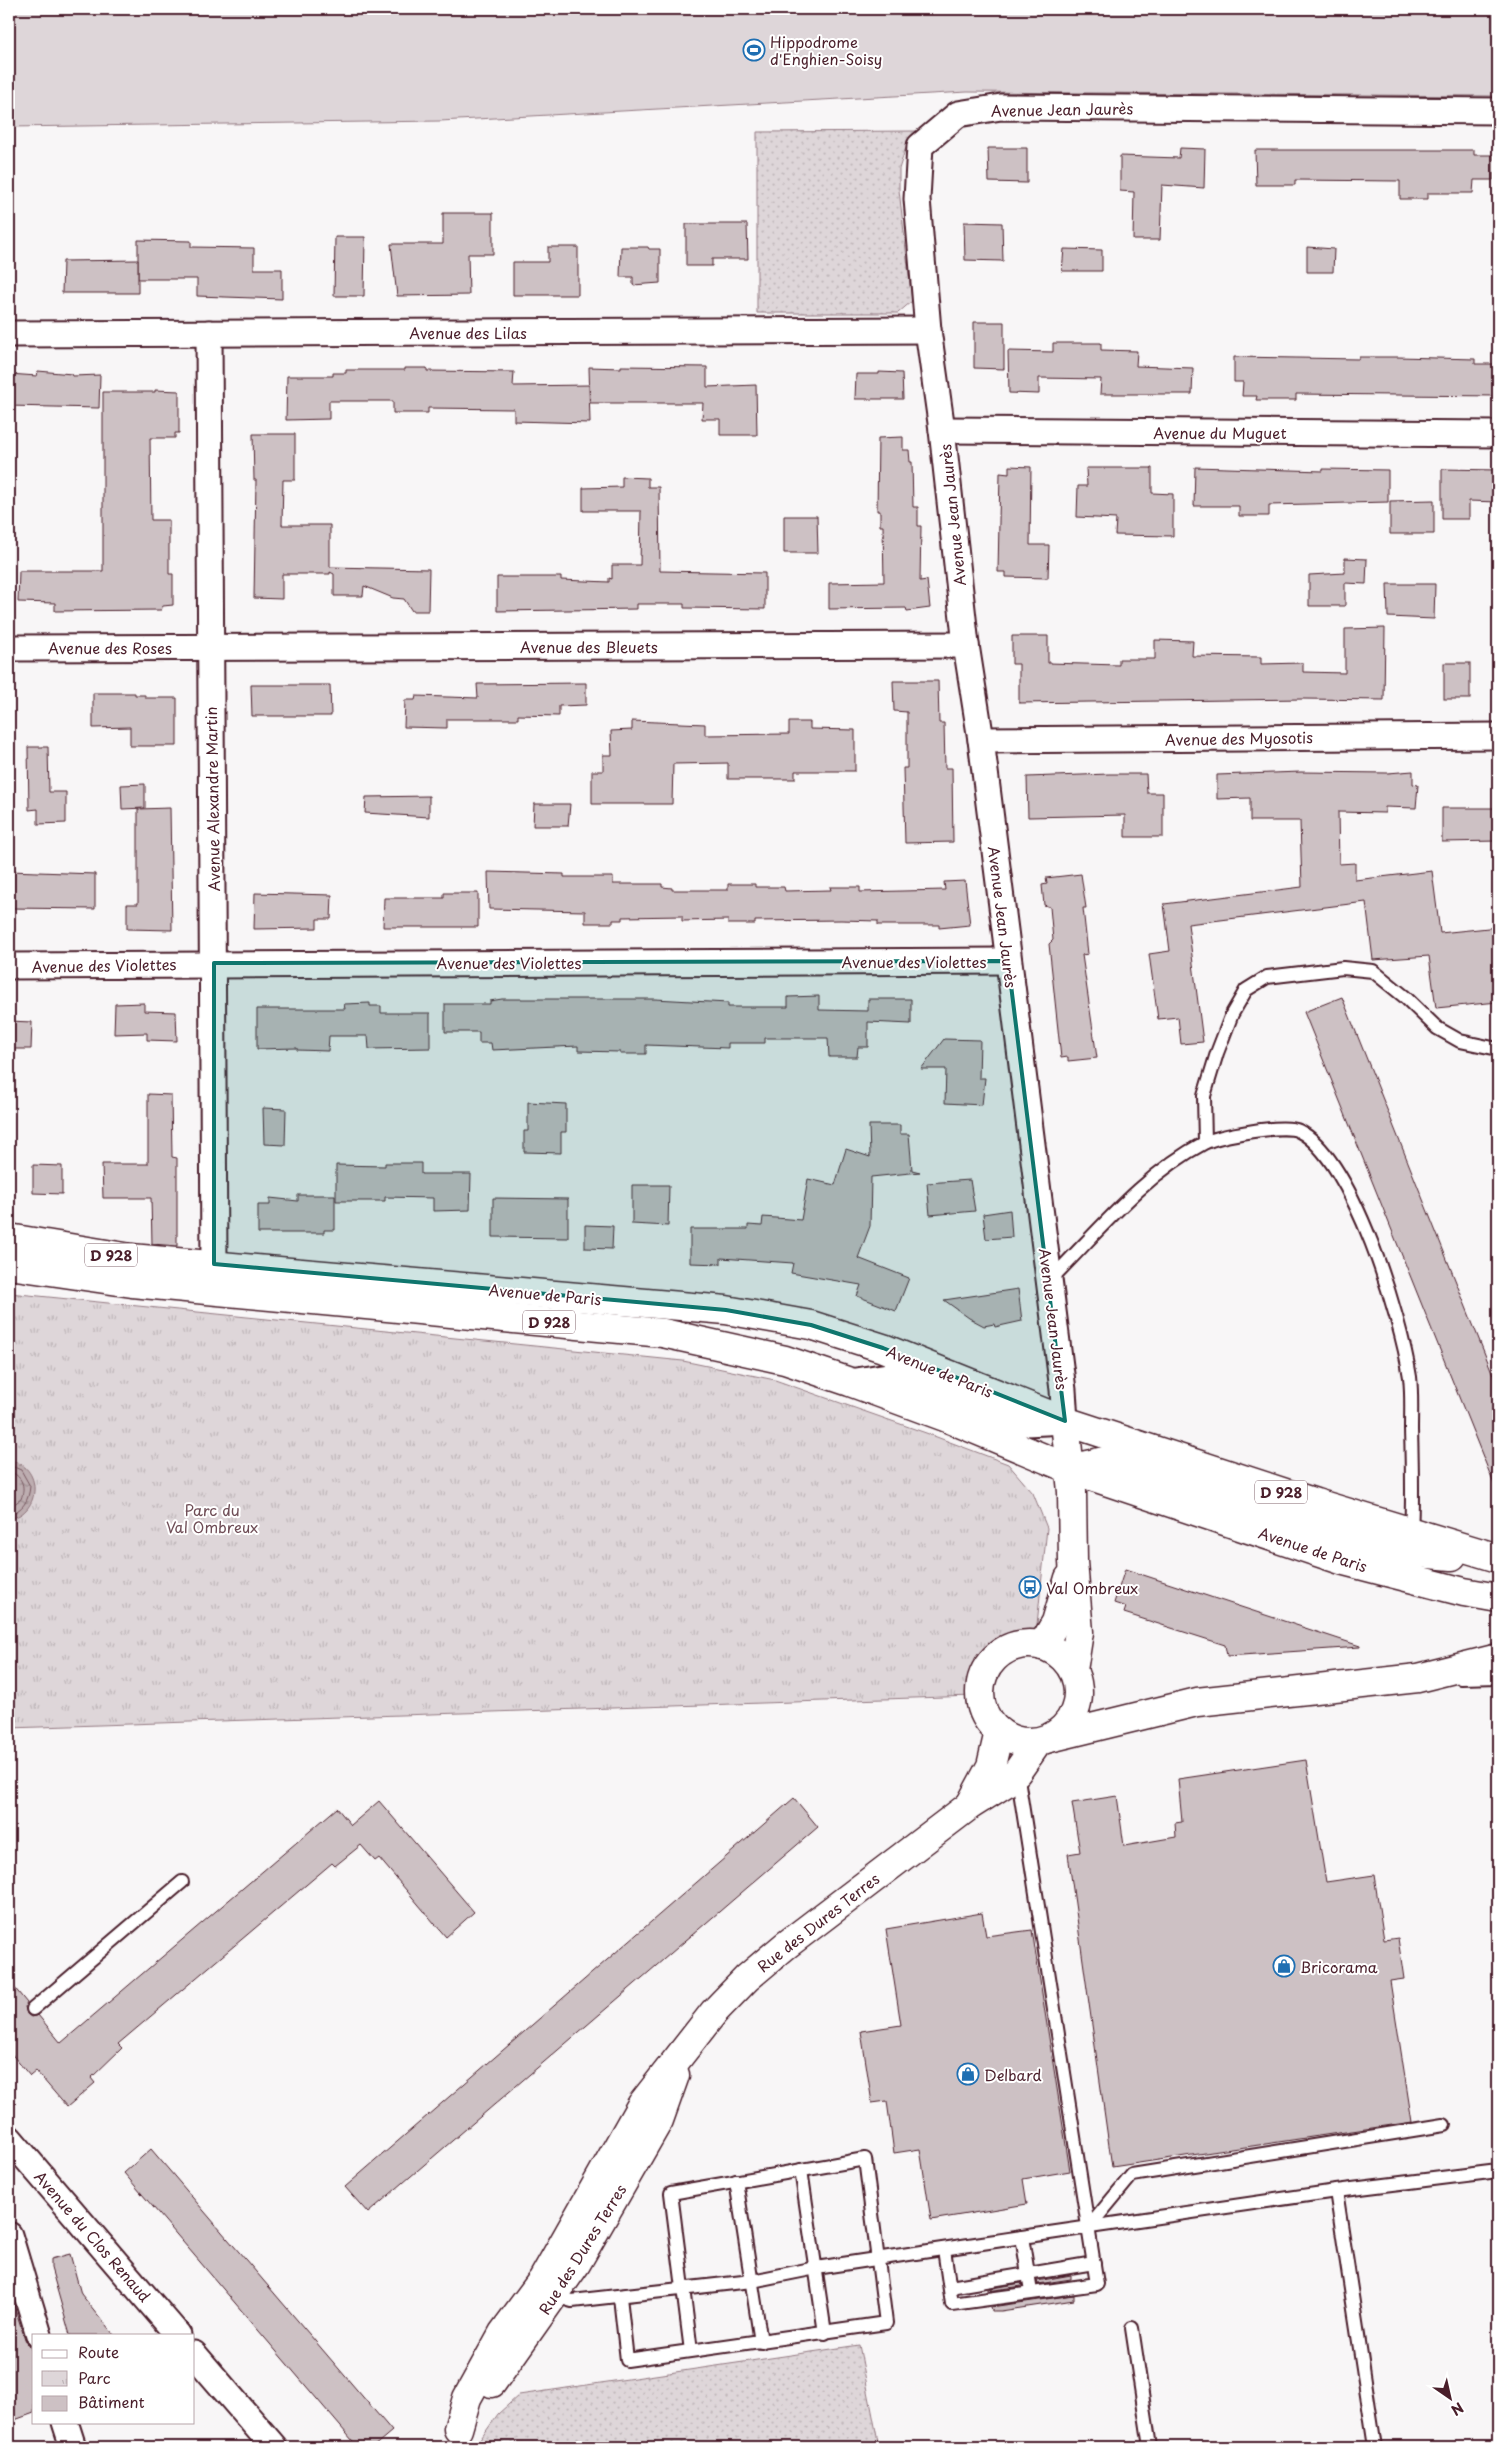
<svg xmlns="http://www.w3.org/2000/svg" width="1507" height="2456" viewBox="0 0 1507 2456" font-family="'Playpen Sans',sans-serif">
  <defs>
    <pattern id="grass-dots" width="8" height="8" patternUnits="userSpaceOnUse" patternTransform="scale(1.25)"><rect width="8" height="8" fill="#ded6d9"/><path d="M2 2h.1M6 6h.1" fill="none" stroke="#c0b7ba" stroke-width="1.8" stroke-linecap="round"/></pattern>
    <pattern id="park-tufts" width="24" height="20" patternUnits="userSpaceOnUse" patternTransform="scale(1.25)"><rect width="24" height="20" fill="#ded6d9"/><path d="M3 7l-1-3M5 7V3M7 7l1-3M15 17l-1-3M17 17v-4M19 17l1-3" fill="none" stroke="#c0b7ba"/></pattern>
    <pattern id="water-ripples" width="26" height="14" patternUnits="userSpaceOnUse" patternTransform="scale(1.25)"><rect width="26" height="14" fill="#bdadb0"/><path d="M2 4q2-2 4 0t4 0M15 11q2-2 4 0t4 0" fill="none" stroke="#9c8c8f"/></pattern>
  </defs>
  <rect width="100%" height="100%" fill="#f8f6f7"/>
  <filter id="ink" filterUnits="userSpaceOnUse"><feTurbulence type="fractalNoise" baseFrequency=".02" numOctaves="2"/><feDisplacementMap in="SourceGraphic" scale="10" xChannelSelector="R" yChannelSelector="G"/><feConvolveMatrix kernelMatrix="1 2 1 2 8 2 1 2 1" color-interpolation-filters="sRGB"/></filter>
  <g filter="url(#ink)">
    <g fill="url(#grass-dots)" stroke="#947a82">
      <polygon points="916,131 905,150 899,169 899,190 912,301 898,313 757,313 757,132"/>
      <polygon points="859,2345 879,2447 475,2447 498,2414 519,2395"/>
    </g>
    <polygon fill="url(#park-tufts)" stroke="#947a82" points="9,1293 683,1361 775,1380 926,1433 1008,1464 1033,1493 1047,1528 1036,1634 994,1645 975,1671 974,1696 9,1728"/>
    <polygon fill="#ded6d9" stroke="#947a82" points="9,9 1498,9 1498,96 967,92 440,121 9,127"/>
    <path fill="url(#water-ripples)" stroke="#8f747b" d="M9 1460C43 1465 42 1513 9 1519Z"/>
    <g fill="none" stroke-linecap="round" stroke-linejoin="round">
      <g stroke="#785860" stroke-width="1">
        <path d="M9 1465 21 1470 30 1486C29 1500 23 1511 9 1514"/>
        <path d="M9 1471C22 1476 26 1486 21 1499L9 1508"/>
      </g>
    </g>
    <g fill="#cdc1c4" stroke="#4a1f2b">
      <polygon points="988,148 1027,148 1027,183 989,182"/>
      <polygon points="1180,148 1205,149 1204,188 1162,185 1160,240 1133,240 1134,192 1120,191 1120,156 1179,158"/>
      <polygon points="1255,150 1474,150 1474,155 1493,155 1493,180 1474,180 1473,193 1428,193 1428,199 1400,199 1400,181 1295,180 1295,185 1256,185"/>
      <polygon points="443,213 493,213 493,254 468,254 469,295 397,296 391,244 443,244"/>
      <polygon points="964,222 1002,223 1003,261 965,260"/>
      <polygon points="686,224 747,224 748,259 712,259 712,266 686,266"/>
      <polygon points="335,237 365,237 364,296 334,296"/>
      <polygon points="138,240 191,241 191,247 254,248 254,269 282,269 282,299 197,296 197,279 138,279"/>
      <polygon points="548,247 578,247 578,295 513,295 513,262 548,262"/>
      <polygon points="621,247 648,247 649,249 660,249 660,283 633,285 633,277 620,277"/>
      <polygon points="1307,247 1334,249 1333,272 1307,272"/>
      <polygon points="1064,249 1102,250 1102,271 1062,271"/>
      <polygon points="138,260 138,293 62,293 63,261"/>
      <polygon points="974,322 1004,322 1004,369 974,368"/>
      <polygon points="1053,343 1101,343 1101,350 1137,351 1136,366 1193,368 1192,394 1100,394 1101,379 1039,378 1039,394 1009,393 1008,351 1053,352"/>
      <polygon points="1234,357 1359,359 1359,357 1398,357 1475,359 1475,364 1498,364 1498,396 1296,394 1296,400 1256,400 1257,396 1242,396 1243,382 1234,382"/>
      <polygon points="621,366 707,367 707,387 756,385 757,435 720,435 720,419 702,419 703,403 590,403 589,367 621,368"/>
      <polygon points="405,368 427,368 427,371 514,372 513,386 589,385 590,423 514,421 514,409 428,408 428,413 393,413 393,401 329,401 329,419 286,420 287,376 333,376 333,373 346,373 346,370 405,370"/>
      <polygon points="38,371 72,374 73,376 100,375 99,408 9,406 9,374 37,376"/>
      <polygon points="879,372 902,373 903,399 855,399 856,374 879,374"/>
      <polygon points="155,390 179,391 179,433 175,433 175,438 150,438 151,520 169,520 169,574 173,574 173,605 163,606 161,610 55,611 55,603 18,602 19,571 103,571 103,392 155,392"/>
      <polygon points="253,434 295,434 295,480 283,480 282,525 330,525 330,567 429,569 428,611 412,611 404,599 393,598 364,586 363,596 334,596 334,574 330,572 330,574 282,574 282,599 254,598 256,480 254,480"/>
      <polygon points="903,437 903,450 909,450 910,462 912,462 913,507 918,507 918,526 921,526 920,581 927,580 930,608 907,611 906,608 829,609 829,583 884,582 883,526 880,526 880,511 877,511 878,438"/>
      <polygon points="1009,466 1031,467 1030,545 1049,545 1048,578 1006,577 1006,572 998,572 1000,473 1009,474"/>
      <polygon points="1195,467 1323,471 1323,469 1388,470 1388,502 1269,505 1269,516 1239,516 1239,506 1194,506"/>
      <polygon points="1086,468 1152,468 1152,493 1173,494 1173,536 1115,535 1116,519 1077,517 1078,486 1087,486"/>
      <polygon points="1442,469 1498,470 1498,502 1469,501 1469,519 1442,519"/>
      <polygon points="622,477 648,478 648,487 659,487 660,571 765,573 765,609 684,608 684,604 637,604 637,609 497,611 497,577 561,577 561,580 609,582 609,578 612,579 612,565 640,565 641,511 583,511 583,488 622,487"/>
      <polygon points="1434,500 1434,534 1390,534 1390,501"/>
      <polygon points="784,516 817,516 818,553 784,553"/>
      <polygon points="1345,558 1367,559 1366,584 1345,583 1345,606 1309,606 1309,575 1345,573"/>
      <polygon points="1387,584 1435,584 1434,619 1388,617"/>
      <polygon points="1385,628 1384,700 1303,699 1019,703 1019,664 1012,664 1012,636 1048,636 1048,663 1119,665 1119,659 1155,659 1155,640 1193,641 1192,656 1261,657 1261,664 1303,663 1303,672 1345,673 1345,629"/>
      <rect x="1444" y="663" width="26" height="36"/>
      <polygon points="893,681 938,681 939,723 944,723 945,768 952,768 953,842 905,843 903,768 907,768 907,712 894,711"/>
      <polygon points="586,683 586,705 559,706 559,716 518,715 518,719 447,719 447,728 404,727 405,700 415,700 416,696 478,698 477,684"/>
      <polygon points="251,685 330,685 331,716 252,716"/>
      <polygon points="93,693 135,693 135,695 145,695 145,698 177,698 177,746 130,746 130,727 93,728"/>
      <polygon points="632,721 705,724 705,735 789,734 789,722 810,722 810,729 855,730 855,771 795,771 795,779 728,779 728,763 673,764 672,804 592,804 592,771 603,771 603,755 612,755 611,731 632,730"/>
      <polygon points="28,747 48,747 49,792 66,792 66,823 38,824 38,809 29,810"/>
      <polygon points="1413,771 1413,784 1418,785 1416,808 1385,807 1385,813 1338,812 1339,864 1355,863 1355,880 1432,871 1440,933 1498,927 1498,1002 1436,1008 1429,956 1373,960 1366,902 1188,924 1203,1042 1181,1044 1178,1017 1158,1019 1149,954 1170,951 1164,904 1302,887 1300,821 1250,821 1250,798 1217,799 1217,775 1301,772 1388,773"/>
      <polygon points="1109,774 1146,774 1147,793 1163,793 1163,837 1125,837 1125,815 1028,817 1027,777"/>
      <polygon points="145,784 145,808 122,809 121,785"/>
      <polygon points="429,796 429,817 365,813 366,797"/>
      <polygon points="534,804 570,804 568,826 533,826"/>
      <polygon points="170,808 172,930 127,929 127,904 138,904 138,809"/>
      <polygon points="1442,808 1498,808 1498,841 1442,842"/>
      <polygon points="9,871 95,874 95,909 9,908"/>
      <polygon points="488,872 564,874 564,877 613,877 613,884 662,884 662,887 672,888 672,890 728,890 728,884 755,884 755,887 784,887 785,891 831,890 830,887 860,887 860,892 945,890 944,882 965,881 970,925 939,928 939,925 878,925 878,921 841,920 755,921 755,924 728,924 728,920 682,921 682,916 623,917 623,920 613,920 613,923 585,923 585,911 489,909"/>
      <polygon points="1081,874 1086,908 1083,908 1088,954 1082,955 1097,1058 1068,1061 1068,1057 1061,1058 1049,944 1053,940 1050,907 1044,905 1042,885 1047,884 1046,878"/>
      <polygon points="255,893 332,895 331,919 317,919 317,928 254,929"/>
      <polygon points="444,893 478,893 478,927 383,927 384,898 444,898"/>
      <polygon points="819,996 819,1010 868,1011 868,999 911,999 911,1024 868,1022 868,1047 858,1047 857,1057 829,1057 828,1038 765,1038 765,1043 728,1043 728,1048 646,1045 646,1054 620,1054 620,1052 578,1051 578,1046 492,1050 491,1043 479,1043 479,1032 445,1032 445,1004 490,1004 490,1001 502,999 655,999 728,1003 728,1007 788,1007 788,997"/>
      <polygon points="1342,997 1498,1387 1498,1494 1304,1012"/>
      <polygon points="144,1003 144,1011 176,1012 177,1041 147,1040 147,1033 114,1034 115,1004"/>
      <polygon points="370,1003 370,1006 381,1006 381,1013 430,1013 430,1048 369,1049 368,1036 329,1036 328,1051 297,1050 297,1048 257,1049 257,1009 345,1009 344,1004"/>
      <polygon points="9,1021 32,1022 31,1049 9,1049"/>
      <polygon points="944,1039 980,1040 979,1078 985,1078 982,1105 945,1103 946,1069 921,1069"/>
      <polygon points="148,1094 171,1095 172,1157 177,1158 177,1246 152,1244 151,1198 103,1198 102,1164 148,1164"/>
      <polygon points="528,1102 566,1104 566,1132 561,1132 561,1153 524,1152 524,1131 528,1131"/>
      <polygon points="263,1108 286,1109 285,1145 264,1144"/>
      <polygon points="869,1125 900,1125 900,1134 909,1134 912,1170 920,1172 871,1177 870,1226 858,1258 909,1278 896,1311 857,1296 861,1285 791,1273 793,1263 721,1258 721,1264 690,1263 690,1229 748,1229 748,1225 762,1226 763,1217 801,1220 808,1179 835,1185 846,1149 870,1157"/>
      <polygon points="385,1163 421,1163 421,1174 471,1174 470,1210 433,1211 433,1198 385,1197 385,1201 336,1201 336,1165 385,1166"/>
      <polygon points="33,1165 62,1166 62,1194 33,1193"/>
      <polygon points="970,1180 975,1211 930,1215 927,1183"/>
      <polygon points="632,1185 669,1185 668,1226 632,1224"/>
      <polygon points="298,1195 335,1195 335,1230 324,1230 324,1233 258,1233 258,1205 270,1205 270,1198 298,1201"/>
      <polygon points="493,1198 568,1199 568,1238 493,1237"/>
      <polygon points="1010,1210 1012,1237 986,1239 983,1214"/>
      <polygon points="585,1225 613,1226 612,1249 585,1248"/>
      <polygon points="1018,1289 1022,1321 995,1327 994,1324 984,1326 969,1318 944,1300"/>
      <polygon points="1125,1569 1360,1646 1360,1647 1227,1656 1225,1645 1124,1613 1126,1607 1114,1603"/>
      <polygon points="1306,1760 1326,1882 1374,1875 1384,1940 1398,1938 1404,1979 1390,1981 1412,2122 1112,2167 1068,1854 1080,1852 1072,1803 1117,1796 1124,1846 1176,1837 1175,1823 1182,1822 1178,1779"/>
      <polygon points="794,1798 818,1827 368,2213 345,2187"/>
      <polygon points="379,1801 474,1912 446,1937 379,1858 375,1861 361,1845 335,1866 332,1863 118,2044 122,2048 91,2078 95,2083 67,2107 36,2071 30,2076 9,2051 9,1981 27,2003 25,2007 27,2014 31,2017 38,2015 61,2043 337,1808 351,1825"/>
      <polygon points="982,1913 986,1936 1032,1930 1070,2171 1023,2179 1027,2204 931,2220 920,2149 894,2153 887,2101 872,2103 861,2031 901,2025 886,1929"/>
      <polygon points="151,2149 392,2431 373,2447 358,2447 124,2173"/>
      <polygon points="70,2254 81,2294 114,2335 70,2335 51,2268 51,2259"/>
      <polygon points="1071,2275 1071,2279 1038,2284 1037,2281"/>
      <polygon points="1021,2283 1022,2286 988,2291 988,2289"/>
      <polygon points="9,2290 25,2339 34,2354 34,2413 9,2422"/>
      <polygon points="1074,2295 1074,2300 1001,2311 992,2311 991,2307"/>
    </g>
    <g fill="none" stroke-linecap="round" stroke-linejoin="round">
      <g stroke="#4a1f2b" stroke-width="16">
        <g id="service">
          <polyline points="1205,1142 1204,1096 1217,1053 1232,1014 1246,990 1267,977 1343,968 1373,971 1405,997 1437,1028 1460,1041 1498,1049"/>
          <path d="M1049 1281C1097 1233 1143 1175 1204 1143 1218 1136 1285 1123 1299 1131 1353 1158 1401 1319 1410 1377 1412 1394 1411 1413 1411 1430 1412 1464 1413 1498 1411 1532"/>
          <polyline points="1461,1678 1498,1677"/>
          <polyline points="33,2009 182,1882"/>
          <polyline points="801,2170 825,2333"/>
          <polyline points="736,2181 761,2342"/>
          <polyline points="1336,2191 1375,2447"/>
          <polyline points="1089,2227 1132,2175 1444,2125"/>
          <polyline points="1022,2237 1031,2292"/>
          <polyline points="944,2249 952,2304 1097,2284 1017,1772"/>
          <polyline points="950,2287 1094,2263"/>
          <polyline points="553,2293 555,2296 572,2301 752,2281 816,2268 1022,2237 1336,2191 1498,2171"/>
          <polyline points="620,2297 627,2360 886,2323 865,2159 671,2193 691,2351"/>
          <polyline points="1132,2328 1150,2447"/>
        </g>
      </g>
      <g stroke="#4a1f2b" stroke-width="29">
        <g id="minor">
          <polyline points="209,333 214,1264"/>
          <polyline points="9,334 928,330"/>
          <polyline points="942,430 1498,434"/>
          <polyline points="9,648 966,645"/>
          <polyline points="981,740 1498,736"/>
          <polyline points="9,966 1008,961"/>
          <polyline points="850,1382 894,1375 953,1401 1010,1419 1026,1423 1065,1421 1063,1390 981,740 966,645 942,430 928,330 917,199 920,146 958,114 1001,107 1498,111"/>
          <polyline points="9,2138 178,2335"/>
          <polyline points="9,2235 39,2335"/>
          <polyline points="194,2354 274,2447"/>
          <polyline points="65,2422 73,2447"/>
        </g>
      </g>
      <g stroke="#4a1f2b" stroke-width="31">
        <g id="primary">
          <polyline points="9,1238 131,1258 726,1310 811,1325 883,1348 1065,1421 1316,1503 1498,1558"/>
          <polyline points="9,1265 132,1283 663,1333 785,1360 850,1382 945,1417 1070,1469 1344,1561 1464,1592 1498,1598"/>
          <polyline points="1065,1421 1072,1492 1073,1562 1079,1632 1073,1670"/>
          <polyline points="1070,1469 1113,1459 1394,1551 1452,1556"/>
          <circle cx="1029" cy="1693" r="49"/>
          <polyline points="1042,1646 1056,1622 1069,1578"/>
          <polyline points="1050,1738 1197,1702 1418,1678 1498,1658"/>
          <polyline points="970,1805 991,1766 999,1732"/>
          <polyline points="492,2383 576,2264 659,2120 675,2075"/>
          <polyline points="458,2429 467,2398 503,2333 543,2279 642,2104 714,2012 747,1978 785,1946 969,1806 1004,1784 1017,1772 1038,1742"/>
        </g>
      </g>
      <use href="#service" stroke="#fff" stroke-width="12"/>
      <use href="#minor" stroke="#fff" stroke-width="25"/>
      <use href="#primary" stroke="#fff" stroke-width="28"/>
    </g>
  </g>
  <path fill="#0f766e" fill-opacity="0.2" stroke="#0f766e" stroke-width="4" stroke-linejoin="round" d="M1008 961 1065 1421 883 1348 811 1325 726 1310 214 1264V963Z"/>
  <defs>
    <g id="stadium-ring" transform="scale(1.125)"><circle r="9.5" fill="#fff" stroke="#1f6fb2" stroke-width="1.5"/><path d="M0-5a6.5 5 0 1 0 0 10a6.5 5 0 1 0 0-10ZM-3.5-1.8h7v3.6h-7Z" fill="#1f6fb2"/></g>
    <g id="bus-ring" transform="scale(1.125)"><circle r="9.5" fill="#fff" stroke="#1f6fb2" stroke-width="1.5"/><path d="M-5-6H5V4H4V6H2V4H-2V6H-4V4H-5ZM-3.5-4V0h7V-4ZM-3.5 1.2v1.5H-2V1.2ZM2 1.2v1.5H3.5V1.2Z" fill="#1f6fb2"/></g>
    <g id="shop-ring" transform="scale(1.125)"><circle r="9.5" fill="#fff" stroke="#1f6fb2" stroke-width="1.5"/><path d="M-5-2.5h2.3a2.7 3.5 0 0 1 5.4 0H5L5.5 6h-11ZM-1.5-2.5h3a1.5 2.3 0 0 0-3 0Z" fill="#1f6fb2"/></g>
  </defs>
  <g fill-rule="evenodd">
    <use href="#stadium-ring" x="754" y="50"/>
    <use href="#bus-ring" x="1030" y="1587"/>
    <use href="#shop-ring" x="1284" y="1966"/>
    <use href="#shop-ring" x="968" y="2074"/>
  </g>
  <g text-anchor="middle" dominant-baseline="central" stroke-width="4" stroke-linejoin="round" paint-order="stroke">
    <g fill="#fff" stroke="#80626b" stroke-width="1">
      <rect x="85" y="1243.5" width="52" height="23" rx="4"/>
      <rect x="523" y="1310.5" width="52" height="23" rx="4"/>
      <rect x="1255" y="1480.5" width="52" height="23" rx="4"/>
    </g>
    <g font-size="14" font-weight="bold" fill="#4a1f2b">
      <text x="111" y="1255">D 928</text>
      <text x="549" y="1322">D 928</text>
      <text x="1281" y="1492">D 928</text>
    </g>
    <g font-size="15" fill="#4a1f2b" stroke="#fff" text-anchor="start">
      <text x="770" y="41">Hippodrome<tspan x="770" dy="17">d'Enghien-Soisy</tspan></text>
      <text x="1046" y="1587">Val Ombreux</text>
      <text x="1300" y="1966">Bricorama</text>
      <text x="984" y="2074">Delbard</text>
    </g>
    <g font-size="15" fill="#4a1f2b" stroke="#fff">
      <text transform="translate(1062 109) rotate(-1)">Avenue Jean Jaurès</text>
      <text x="468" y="332">Avenue des Lilas</text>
      <text x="1220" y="432">Avenue du Muguet</text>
      <text transform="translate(952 515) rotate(-96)">Avenue Jean Jaurès</text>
      <text x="589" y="646">Avenue des Bleuets</text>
      <text x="110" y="647">Avenue des Roses</text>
      <text transform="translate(1239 738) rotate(-1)">Avenue des Myosotis</text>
      <text transform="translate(212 799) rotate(-91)">Avenue Alexandre Martin</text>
      <text transform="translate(1003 917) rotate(83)">Avenue Jean Jaurès</text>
      <text x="914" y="961">Avenue des Violettes</text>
      <text x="509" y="962">Avenue des Violettes</text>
      <text transform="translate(104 965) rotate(-1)">Avenue des Violettes</text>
      <text transform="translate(545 1294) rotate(5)">Avenue de Paris</text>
      <text transform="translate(1054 1319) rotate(83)">Avenue Jean Jaurès</text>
      <text transform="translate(940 1371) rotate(22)">Avenue de Paris</text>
      <text transform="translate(1313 1549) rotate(18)">Avenue de Paris</text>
      <text transform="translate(818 1922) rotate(-38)">Rue des Dures Terres</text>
      <text transform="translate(93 2236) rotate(49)">Avenue du Clos Renaud</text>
      <text transform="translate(582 2249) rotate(-58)">Rue des Dures Terres</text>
    </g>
    <g font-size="15" fill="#6f4d56" stroke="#fff">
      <text x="212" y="1509">Parc du<tspan x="212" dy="17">Val Ombreux</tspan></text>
    </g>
  </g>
  <rect width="1507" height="2456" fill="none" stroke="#fff" stroke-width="30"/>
  <rect x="15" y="15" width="1477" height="2426" fill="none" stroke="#4a1f2b" stroke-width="2" filter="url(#ink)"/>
  <rect x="32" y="2334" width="162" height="90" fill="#ffffff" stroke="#b7a5aa"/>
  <rect x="42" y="2350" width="25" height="8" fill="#ffffff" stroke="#b7a5aa"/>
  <text x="78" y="2358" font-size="15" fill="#4a1f2b">Route</text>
  <rect x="42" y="2371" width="25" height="15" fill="url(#park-tufts)" stroke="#b7a5aa"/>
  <text x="78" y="2384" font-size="15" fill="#4a1f2b">Parc</text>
  <rect x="42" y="2396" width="25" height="15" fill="#cdc1c4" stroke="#b7a5aa"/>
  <text x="78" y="2408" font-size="15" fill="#4a1f2b">Bâtiment</text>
  <g transform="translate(1450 2398) rotate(146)" stroke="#ffffff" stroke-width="4" paint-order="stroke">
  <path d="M0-4L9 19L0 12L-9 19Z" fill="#4a1f2b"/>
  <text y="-8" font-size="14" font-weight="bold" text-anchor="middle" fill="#4a1f2b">N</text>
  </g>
</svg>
